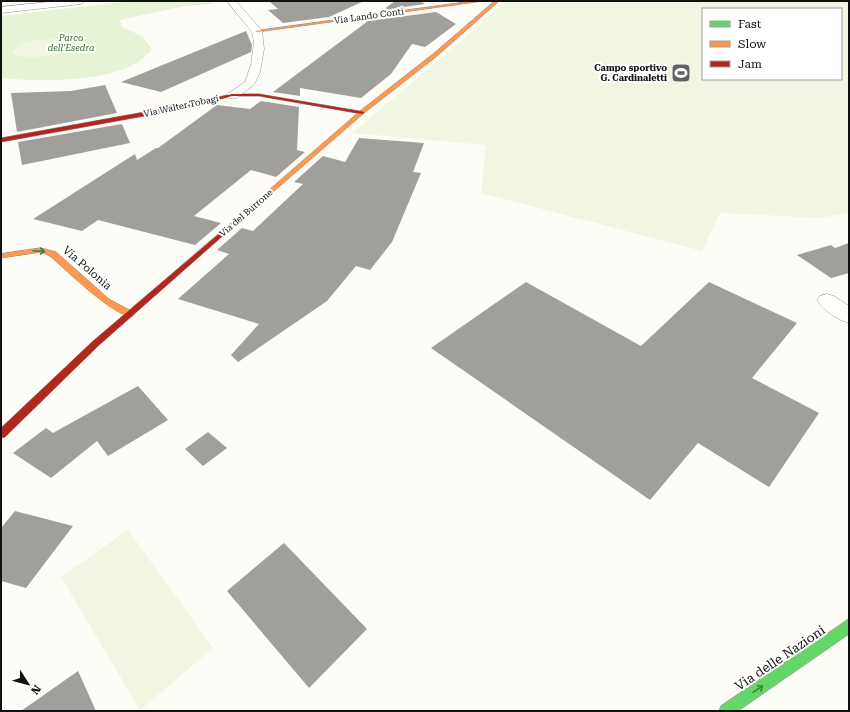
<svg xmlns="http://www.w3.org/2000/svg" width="850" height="712" viewBox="0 0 850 712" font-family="'Roboto Serif',serif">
  <rect width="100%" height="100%" fill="#fdfcf7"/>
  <path fill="#e7f3d7" d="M131 1H212L213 4 185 6 120 20 122 27 142 36 152 50C147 54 141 61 135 64 100 82 40 82 1 78V16Z"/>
  <g fill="#f0f6e1" fill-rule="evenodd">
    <path d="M505 1H849V213L819 218 720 213 702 251 481 193 486 145 352 133 456 46ZM703 9H841V79H703Z"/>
    <path d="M61 39 72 42 73 45C64 58 28 60 14 54L12 52C21 39 47 39 61 39Z"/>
    <polygon points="128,530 213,648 140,710 61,577"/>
  </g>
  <g fill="#a19f9c">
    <polygon points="269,1 364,1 329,17 283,23 268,10 278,9"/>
    <polygon points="395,1 420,1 425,4 383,10"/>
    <polygon points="436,12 456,24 425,47 412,44 391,74 361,98 300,88 300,96 273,92 368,21"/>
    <polygon points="246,31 252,45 251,52 161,92 121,82"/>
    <polygon points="105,85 117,113 17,132 11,93 71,91"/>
    <polygon points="261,101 299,107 297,150 305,152 276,177 251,170 194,216 221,223 195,245 98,220 82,231 33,219 135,154 137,160 156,148 158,148 217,105 250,109"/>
    <polygon points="122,124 130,143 22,165 18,142"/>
    <polygon points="359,138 424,143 413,172 421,173 392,242 370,270 356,266 327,301 238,362 231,355 259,324 178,299 229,254 217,250 242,228 253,231 303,184 294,182 323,156 345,162"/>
    <polygon points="849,243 849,273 831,278 797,255 831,245 835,248"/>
    <polygon points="526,282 641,346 709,282 797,323 752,378 819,413 769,487 698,443 650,500 431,348"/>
    <polygon points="138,386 168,420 108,456 97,441 51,478 13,453 46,428 53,433"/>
    <polygon points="208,432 227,448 203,466 185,449"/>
    <polygon points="15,511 73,526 26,588 1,581 1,528"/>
    <polygon points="284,543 367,629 309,688 227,591"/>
    <polygon points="78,671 96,711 21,711"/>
  </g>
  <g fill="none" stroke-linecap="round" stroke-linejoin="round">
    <g stroke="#979795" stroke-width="1">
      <g id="street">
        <polygon points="58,1 85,1 81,4 1,13 1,7"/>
        <polygon points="227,1 236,1 262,31 264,49 260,72 254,85 236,98 228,98 226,95 245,82 251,65 254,42 252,32"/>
        <path d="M827 294 834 296 849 306V323C838 320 823 310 817 300L820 296Z"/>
      </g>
    </g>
    <g stroke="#8e8d8b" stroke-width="1">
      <polygon id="fast" points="849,619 849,634 738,711 719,711 721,706"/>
    </g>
    <g stroke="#8e8d8b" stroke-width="1">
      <g id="slow">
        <polygon points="473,1 483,1 257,32 255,31"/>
        <polygon points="495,1 499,1 437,56 364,113 243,218 239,218 239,216 360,111 433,54"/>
        <path d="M41 248 56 252 109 299 133 312 134 314 133 316C117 320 64 268 50 256L41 252 1 258V254Z"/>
      </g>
    </g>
    <g stroke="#8e8d8b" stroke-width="1">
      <g id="jam">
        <polygon points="232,94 259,94 365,112 362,114 259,96 232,96 183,109 1,142 1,138 183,105"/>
        <polygon points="241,215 244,217 243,218 98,346 5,437 1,438 1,428 92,342"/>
      </g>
    </g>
    <use href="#street" fill="#fffffe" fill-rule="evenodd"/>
    <use href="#fast" fill="#63d668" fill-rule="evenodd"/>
    <use href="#slow" fill="#ff974d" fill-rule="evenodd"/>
    <use href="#jam" fill="#b3261e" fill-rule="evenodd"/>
  </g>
  <defs><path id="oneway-shaft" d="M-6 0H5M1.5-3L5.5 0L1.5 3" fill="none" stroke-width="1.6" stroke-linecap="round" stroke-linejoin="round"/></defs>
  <g stroke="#3e7d41">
    <use href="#oneway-shaft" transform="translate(39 251) rotate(3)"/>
    <use href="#oneway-shaft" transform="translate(758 689) rotate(-34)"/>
  </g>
  <defs>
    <g id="stadium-square" transform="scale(1)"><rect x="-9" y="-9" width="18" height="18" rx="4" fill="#646362" stroke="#fff"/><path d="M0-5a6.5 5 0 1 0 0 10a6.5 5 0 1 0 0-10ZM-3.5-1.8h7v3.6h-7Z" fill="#fff"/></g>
  </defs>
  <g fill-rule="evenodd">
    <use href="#stadium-square" x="681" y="73"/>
  </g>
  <g text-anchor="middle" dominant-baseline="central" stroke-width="4" stroke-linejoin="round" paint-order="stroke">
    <g font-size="9" fill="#111" stroke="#fff">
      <text transform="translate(369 16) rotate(-8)">Via Lando Conti</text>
      <text transform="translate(181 106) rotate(-12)">Via Walter Tobagi</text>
      <text transform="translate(246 213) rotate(-41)">Via del Burrone</text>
    </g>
    <g font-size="9" font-style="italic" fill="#2f6b1f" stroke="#fff">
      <text x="71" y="38">Parco<tspan x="71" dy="10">dell'Esedra</tspan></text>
    </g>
    <g font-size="9" font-weight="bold" fill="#111" stroke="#fff" text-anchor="end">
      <text x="667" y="68">Campo sportivo<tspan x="667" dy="10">G. Cardinaletti</tspan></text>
    </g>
    <g font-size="11" fill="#111" stroke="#fff">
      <text transform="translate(87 268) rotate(41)">Via Polonia</text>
    </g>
    <g font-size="13" fill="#111" stroke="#fff">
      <text transform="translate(780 658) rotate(-34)">Via delle Nazioni</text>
    </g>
  </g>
  <rect width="850" height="712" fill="none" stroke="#111111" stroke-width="4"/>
  <rect x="702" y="8" width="140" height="72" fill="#ffffff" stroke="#a0a0a0"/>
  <rect x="710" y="21" width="20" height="6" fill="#63d668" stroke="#a0a0a0"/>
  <text x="738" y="28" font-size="12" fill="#111111">Fast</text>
  <rect x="710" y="41" width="20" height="6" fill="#ff974d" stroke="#a0a0a0"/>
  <text x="738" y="48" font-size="12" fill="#111111">Slow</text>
  <rect x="710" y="61" width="20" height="6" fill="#b3261e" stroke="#a0a0a0"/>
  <text x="738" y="68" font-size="12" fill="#111111">Jam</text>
  <g transform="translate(28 684) rotate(126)" stroke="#ffffff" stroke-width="3" paint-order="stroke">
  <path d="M0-3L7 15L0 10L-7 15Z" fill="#111111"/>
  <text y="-6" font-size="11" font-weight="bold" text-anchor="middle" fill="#111111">N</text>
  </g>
</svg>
